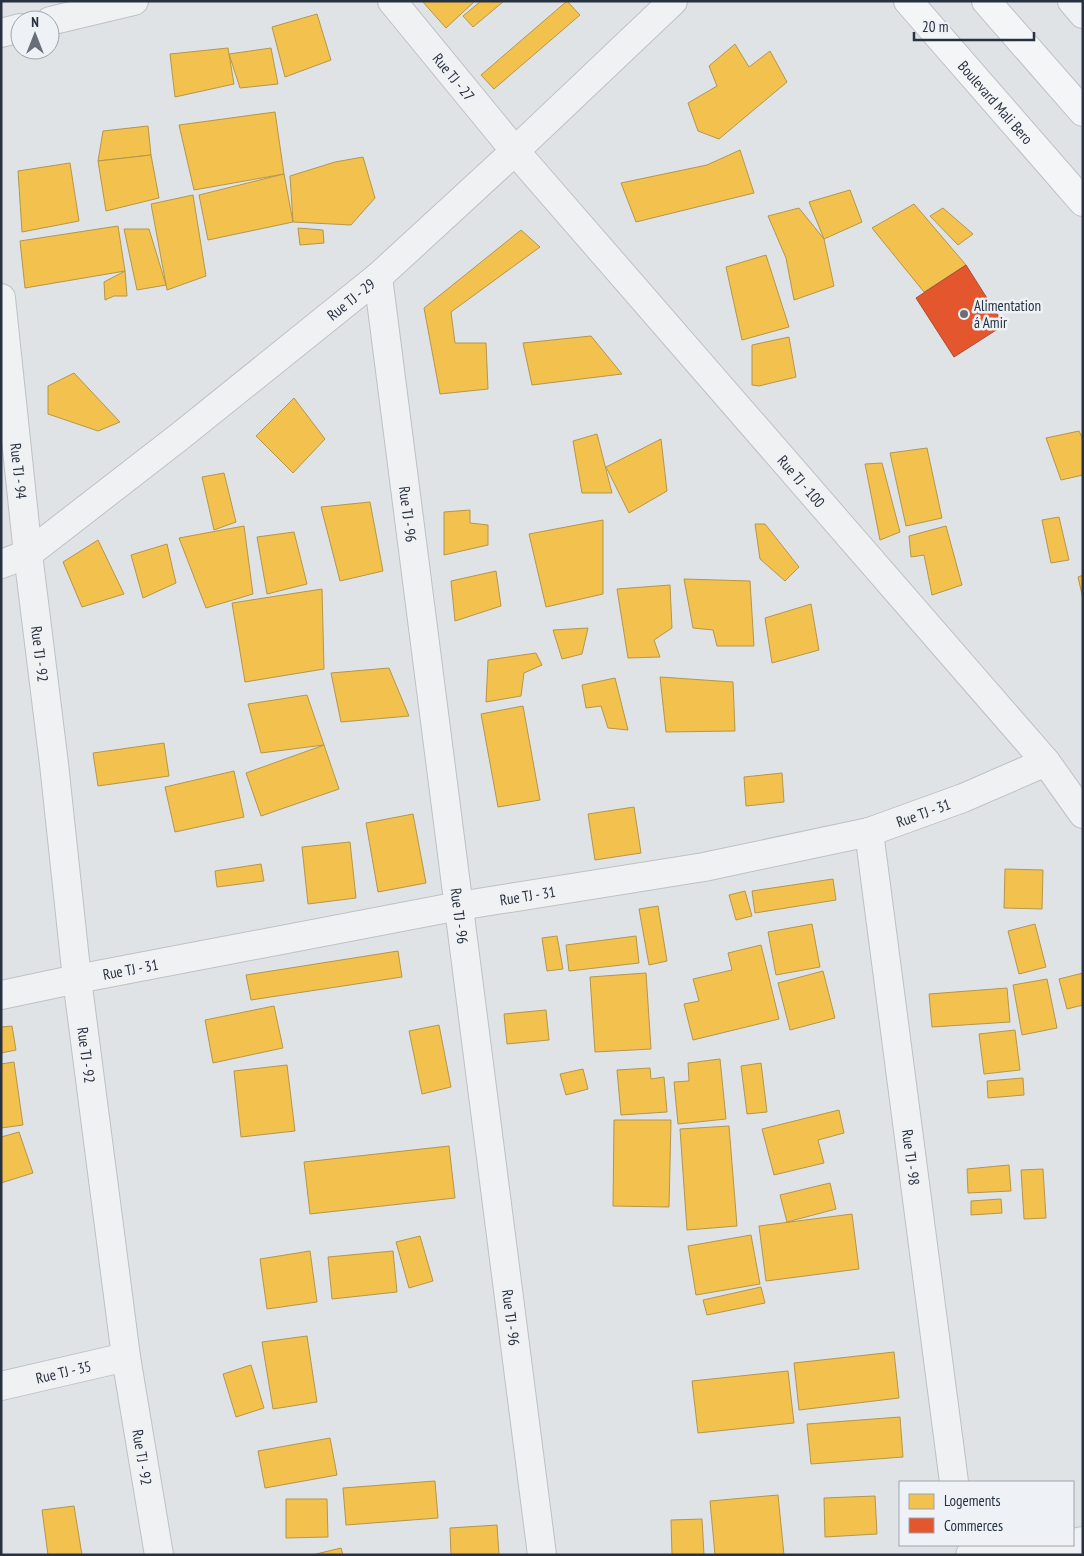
<svg xmlns="http://www.w3.org/2000/svg" width="1084" height="1556" viewBox="0 0 1084 1556" font-family="'PT Sans Narrow',sans-serif">
  <rect width="100%" height="100%" fill="#e0e3e6"/>
  <g fill="#f2c14e" stroke="#b5964a">
    <polygon points="422,1 475,1 446,28"/>
    <polygon points="481,1 504,1 473,27 463,16"/>
    <polygon points="567,1 580,15 494,89 481,75"/>
    <polygon points="317,14 331,60 285,77 272,27"/>
    <polygon points="735,44 749,67 770,51 787,82 719,139 698,131 688,103 717,86 709,66"/>
    <polygon points="228,48 234,84 175,97 170,54"/>
    <polygon points="271,48 278,84 240,88 229,54"/>
    <polygon points="275,112 284,174 194,190 179,125"/>
    <polygon points="148,126 151,155 98,161 103,131"/>
    <polygon points="740,150 754,193 636,222 621,183 707,165"/>
    <polygon points="151,155 159,198 106,211 98,161"/>
    <polygon points="363,157 375,198 351,225 293,222 290,176 335,162"/>
    <polygon points="70,163 79,221 22,232 18,171"/>
    <polygon points="284,174 293,222 208,240 199,195"/>
    <polygon points="850,190 862,222 824,239 809,202"/>
    <polygon points="193,195 206,276 167,290 151,204"/>
    <polygon points="914,204 966,265 924,292 872,228"/>
    <polygon points="799,208 824,239 834,286 794,300 786,258 768,216"/>
    <polygon points="943,208 973,234 958,245 930,216"/>
    <polygon points="118,226 125,271 25,288 20,241"/>
    <polygon points="298,228 323,230 324,243 300,245"/>
    <polygon points="124,229 149,229 166,285 137,290"/>
    <polygon points="521,230 540,247 451,312 455,343 486,343 488,389 440,394 424,308"/>
    <polygon points="766,255 789,327 742,340 726,267"/>
    <polygon points="125,271 127,296 114,296 105,300 104,282"/>
    <polygon points="591,336 622,374 532,385 523,343"/>
    <polygon points="789,337 796,377 759,386 752,385 752,345"/>
    <polygon points="74,373 120,422 98,431 48,414 48,386"/>
    <polygon points="294,398 325,439 293,473 256,436"/>
    <polygon points="1079,431 1083,439 1083,475 1061,480 1046,438"/>
    <polygon points="597,434 612,493 582,493 573,441"/>
    <polygon points="661,439 667,491 629,513 606,467"/>
    <polygon points="927,448 942,518 906,526 890,453"/>
    <polygon points="882,463 900,532 880,540 865,464"/>
    <polygon points="224,473 236,522 214,530 202,477"/>
    <polygon points="370,502 383,571 340,581 321,507"/>
    <polygon points="470,510 470,523 488,525 488,545 444,555 444,512"/>
    <polygon points="1059,517 1069,560 1051,563 1042,520"/>
    <polygon points="603,520 603,594 546,607 529,534"/>
    <polygon points="755,524 765,524 799,567 785,581 760,559"/>
    <polygon points="244,526 253,594 206,608 179,538"/>
    <polygon points="946,526 962,585 932,595 924,555 911,557 909,536"/>
    <polygon points="294,532 307,584 267,594 257,537"/>
    <polygon points="98,540 124,594 82,607 63,562"/>
    <polygon points="167,544 176,583 143,598 131,555"/>
    <polygon points="496,571 501,606 455,621 451,581"/>
    <polygon points="1083,575 1083,599 1078,577"/>
    <polygon points="684,579 750,581 754,646 717,646 713,630 693,628"/>
    <polygon points="670,585 672,628 654,640 660,657 628,658 617,589"/>
    <polygon points="322,589 324,669 245,682 232,603"/>
    <polygon points="811,604 819,650 772,663 765,618"/>
    <polygon points="588,628 582,654 562,659 553,630"/>
    <polygon points="536,653 542,665 524,673 521,696 486,702 488,660"/>
    <polygon points="389,668 409,716 341,722 331,673"/>
    <polygon points="660,677 733,682 735,731 666,732"/>
    <polygon points="615,678 628,730 608,728 601,706 586,708 582,685"/>
    <polygon points="307,695 324,745 261,753 248,704"/>
    <polygon points="523,706 540,800 498,807 481,714"/>
    <polygon points="164,743 169,776 98,786 93,753"/>
    <polygon points="324,745 339,789 261,816 246,773"/>
    <polygon points="234,771 244,817 175,832 165,787"/>
    <polygon points="782,773 784,802 746,806 744,777"/>
    <polygon points="634,807 641,853 595,860 588,814"/>
    <polygon points="413,814 426,883 378,892 366,823"/>
    <polygon points="350,842 356,898 308,904 302,847"/>
    <polygon points="261,864 264,881 217,887 215,871"/>
    <polygon points="1005,869 1043,870 1042,909 1004,908"/>
    <polygon points="833,879 836,900 755,913 752,891"/>
    <polygon points="745,891 752,916 736,920 729,895"/>
    <polygon points="658,906 667,961 649,965 639,909"/>
    <polygon points="812,924 820,967 776,975 768,932"/>
    <polygon points="1035,924 1046,967 1019,974 1008,931"/>
    <polygon points="557,936 563,969 547,971 542,938"/>
    <polygon points="636,936 639,963 569,971 566,945"/>
    <polygon points="761,945 779,1019 693,1040 684,1004 699,1001 693,979 732,970 728,953"/>
    <polygon points="398,951 402,977 251,1000 246,975"/>
    <polygon points="823,971 835,1018 790,1030 778,983"/>
    <polygon points="646,973 651,1049 595,1052 590,977"/>
    <polygon points="1083,973 1083,1005 1067,1009 1059,979"/>
    <polygon points="1047,979 1057,1028 1022,1035 1013,985"/>
    <polygon points="1007,988 1010,1022 932,1027 929,994"/>
    <polygon points="274,1006 283,1048 213,1063 205,1020"/>
    <polygon points="546,1010 549,1040 507,1044 504,1014"/>
    <polygon points="439,1025 451,1087 422,1094 409,1031"/>
    <polygon points="12,1026 16,1050 1,1053 1,1027"/>
    <polygon points="1015,1030 1020,1070 984,1074 979,1034"/>
    <polygon points="720,1059 726,1119 678,1124 674,1082 689,1081 688,1063"/>
    <polygon points="14,1062 23,1125 1,1128 1,1064"/>
    <polygon points="761,1063 767,1112 747,1114 741,1066"/>
    <polygon points="287,1065 295,1131 241,1137 234,1071"/>
    <polygon points="650,1068 651,1079 664,1077 667,1112 621,1115 617,1070"/>
    <polygon points="583,1069 588,1089 566,1095 560,1074"/>
    <polygon points="1023,1078 1024,1095 988,1098 987,1081"/>
    <polygon points="839,1110 844,1133 818,1140 824,1163 774,1175 762,1129"/>
    <polygon points="614,1120 671,1120 669,1207 613,1206"/>
    <polygon points="729,1126 737,1226 687,1230 680,1129"/>
    <polygon points="19,1132 33,1173 1,1183 1,1137"/>
    <polygon points="449,1146 455,1198 310,1214 304,1162"/>
    <polygon points="1009,1165 1011,1191 968,1193 967,1169"/>
    <polygon points="1043,1169 1046,1218 1024,1219 1021,1170"/>
    <polygon points="830,1183 836,1209 787,1222 780,1195"/>
    <polygon points="1001,1199 1002,1213 971,1215 971,1201"/>
    <polygon points="852,1214 859,1269 766,1281 759,1226"/>
    <polygon points="751,1235 760,1284 696,1295 688,1246"/>
    <polygon points="420,1236 433,1281 409,1288 396,1242"/>
    <polygon points="310,1251 317,1302 267,1309 260,1259"/>
    <polygon points="393,1251 397,1292 332,1299 328,1257"/>
    <polygon points="761,1287 765,1303 707,1315 703,1300"/>
    <polygon points="307,1336 317,1402 273,1409 262,1342"/>
    <polygon points="894,1352 899,1398 799,1410 794,1363"/>
    <polygon points="251,1365 264,1408 236,1417 223,1374"/>
    <polygon points="788,1371 794,1423 698,1433 692,1381"/>
    <polygon points="900,1417 903,1457 811,1464 807,1424"/>
    <polygon points="330,1438 337,1475 265,1488 258,1451"/>
    <polygon points="435,1481 438,1518 346,1525 343,1488"/>
    <polygon points="778,1495 784,1555 715,1555 710,1501"/>
    <polygon points="875,1496 877,1534 825,1537 824,1498"/>
    <polygon points="286,1499 327,1499 328,1537 286,1538"/>
    <polygon points="74,1506 82,1555 48,1555 42,1510"/>
    <polygon points="702,1519 704,1555 672,1555 671,1520"/>
    <polygon points="497,1525 499,1555 451,1555 450,1528"/>
    <polygon points="341,1548 343,1555 312,1555"/>
  </g>
  <polygon fill="#e4572e" stroke="#ab4c33" points="966,265 1004,325 954,357 916,298"/>
  <g fill="none" stroke-linecap="round" stroke-linejoin="round">
    <g stroke="#bec1c4" stroke-width="30">
      <g id="street">
        <path id="s1" d="M392 1 515 151 1046 762 1083 814"/>
        <polyline points="1072,1 1083,14"/>
        <polyline points="50,21 134,1"/>
        <polyline points="1,33 20,28"/>
        <path id="s2" d="M378 277 542 1555"/>
        <path id="s3" d="M1 298 28 554 54 764 77 979 126 1357 159 1555"/>
        <path id="s4" d="M1 564 28 554 179 437 378 277 515 151 673 1"/>
        <path id="s5" d="M869 832 954 1482"/>
        <path id="s6" d="M1 995 77 979 459 906 704 867 869 832 963 798 1046 762"/>
        <path id="s7" d="M1 1386 126 1357"/>
        <polyline points="1073,1543 1083,1541"/>
        <polyline points="970,1555 1055,1545"/>
      </g>
    </g>
    <g stroke="#bcc0c4" stroke-width="30">
      <g id="primary">
        <path id="s8" d="M908 1 1083 202"/>
        <polyline points="986,1 1083,112"/>
      </g>
    </g>
    <use href="#street" stroke="#f0f1f3" stroke-width="28"/>
    <use href="#primary" stroke="#f4f5f6" stroke-width="28"/>
  </g>
  <circle fill="#686f7a" stroke="#eef2f6" stroke-width="2" cx="964" cy="314" r="5"/>
  <g text-anchor="middle" dominant-baseline="central" stroke-width="5" stroke-linejoin="round" paint-order="stroke">
    <g font-size="15" fill="#273140" stroke="#eef2f6">
      <text stroke="none"><textPath href="#s1" startOffset="98">Rue TJ - 27</textPath></text>
      <text stroke="none"><textPath href="#s8" startOffset="134">Boulevard Mali Bero</textPath></text>
      <text stroke="none"><textPath href="#s4" startOffset="440">Rue TJ - 29</textPath></text>
      <text stroke="none"><textPath href="#s3" startOffset="174">Rue TJ - 94</textPath></text>
      <text stroke="none"><textPath href="#s1" startOffset="631">Rue TJ - 100</textPath></text>
      <text stroke="none"><textPath href="#s2" startOffset="239">Rue TJ - 96</textPath></text>
      <text stroke="none"><textPath href="#s3" startOffset="358">Rue TJ - 92</textPath></text>
      <text stroke="none"><textPath href="#s6" startOffset="941">Rue TJ - 31</textPath></text>
      <text stroke="none"><textPath href="#s6" startOffset="536">Rue TJ - 31</textPath></text>
      <text stroke="none"><textPath href="#s2" startOffset="644">Rue TJ - 96</textPath></text>
      <text stroke="none"><textPath href="#s6" startOffset="132">Rue TJ - 31</textPath></text>
      <text stroke="none"><textPath href="#s3" startOffset="762">Rue TJ - 92</textPath></text>
      <text stroke="none"><textPath href="#s5" startOffset="328">Rue TJ - 98</textPath></text>
      <text stroke="none"><textPath href="#s2" startOffset="1049">Rue TJ - 96</textPath></text>
      <text stroke="none"><textPath href="#s7" startOffset="64">Rue TJ - 35</textPath></text>
      <text stroke="none"><textPath href="#s3" startOffset="1168">Rue TJ - 92</textPath></text>
    </g>
    <g font-size="15" fill="#273140" stroke="#eef2f6" text-anchor="start">
      <text x="974" y="305">Alimentation<tspan x="974" dy="17">á Amir</tspan></text>
    </g>
  </g>
  <rect width="1084" height="1556" fill="none" stroke="#273140" stroke-width="5"/>
  <rect x="899" y="1481" width="175" height="65" fill="#eef2f6" stroke="#9ea5ad"/>
  <rect x="909" y="1494" width="25" height="15" fill="#f2c14e" stroke="#9ea5ad"/>
  <text x="944" y="1506" font-size="15" fill="#273140">Logements</text>
  <rect x="909" y="1518" width="25" height="15" fill="#e4572e" stroke="#9ea5ad"/>
  <text x="944" y="1531" font-size="15" fill="#273140">Commerces</text>
  <g transform="translate(35 35)"><circle r="24" fill="#eef2f6" stroke="#9ea5ad"/>
  <path d="M0-4L9 19L0 12L-9 19Z" fill="#686f7a"/>
  <text y="-8" font-size="14" font-weight="bold" text-anchor="middle" fill="#273140">N</text>
  </g>
  <path d="M914 32v8h120v-8" fill="none" stroke="#273140" stroke-width="2.5"/>
  <text x="922" y="32" font-size="15" fill="#273140" stroke="#eef2f6" stroke-width="4" paint-order="stroke">20 m</text>
</svg>
